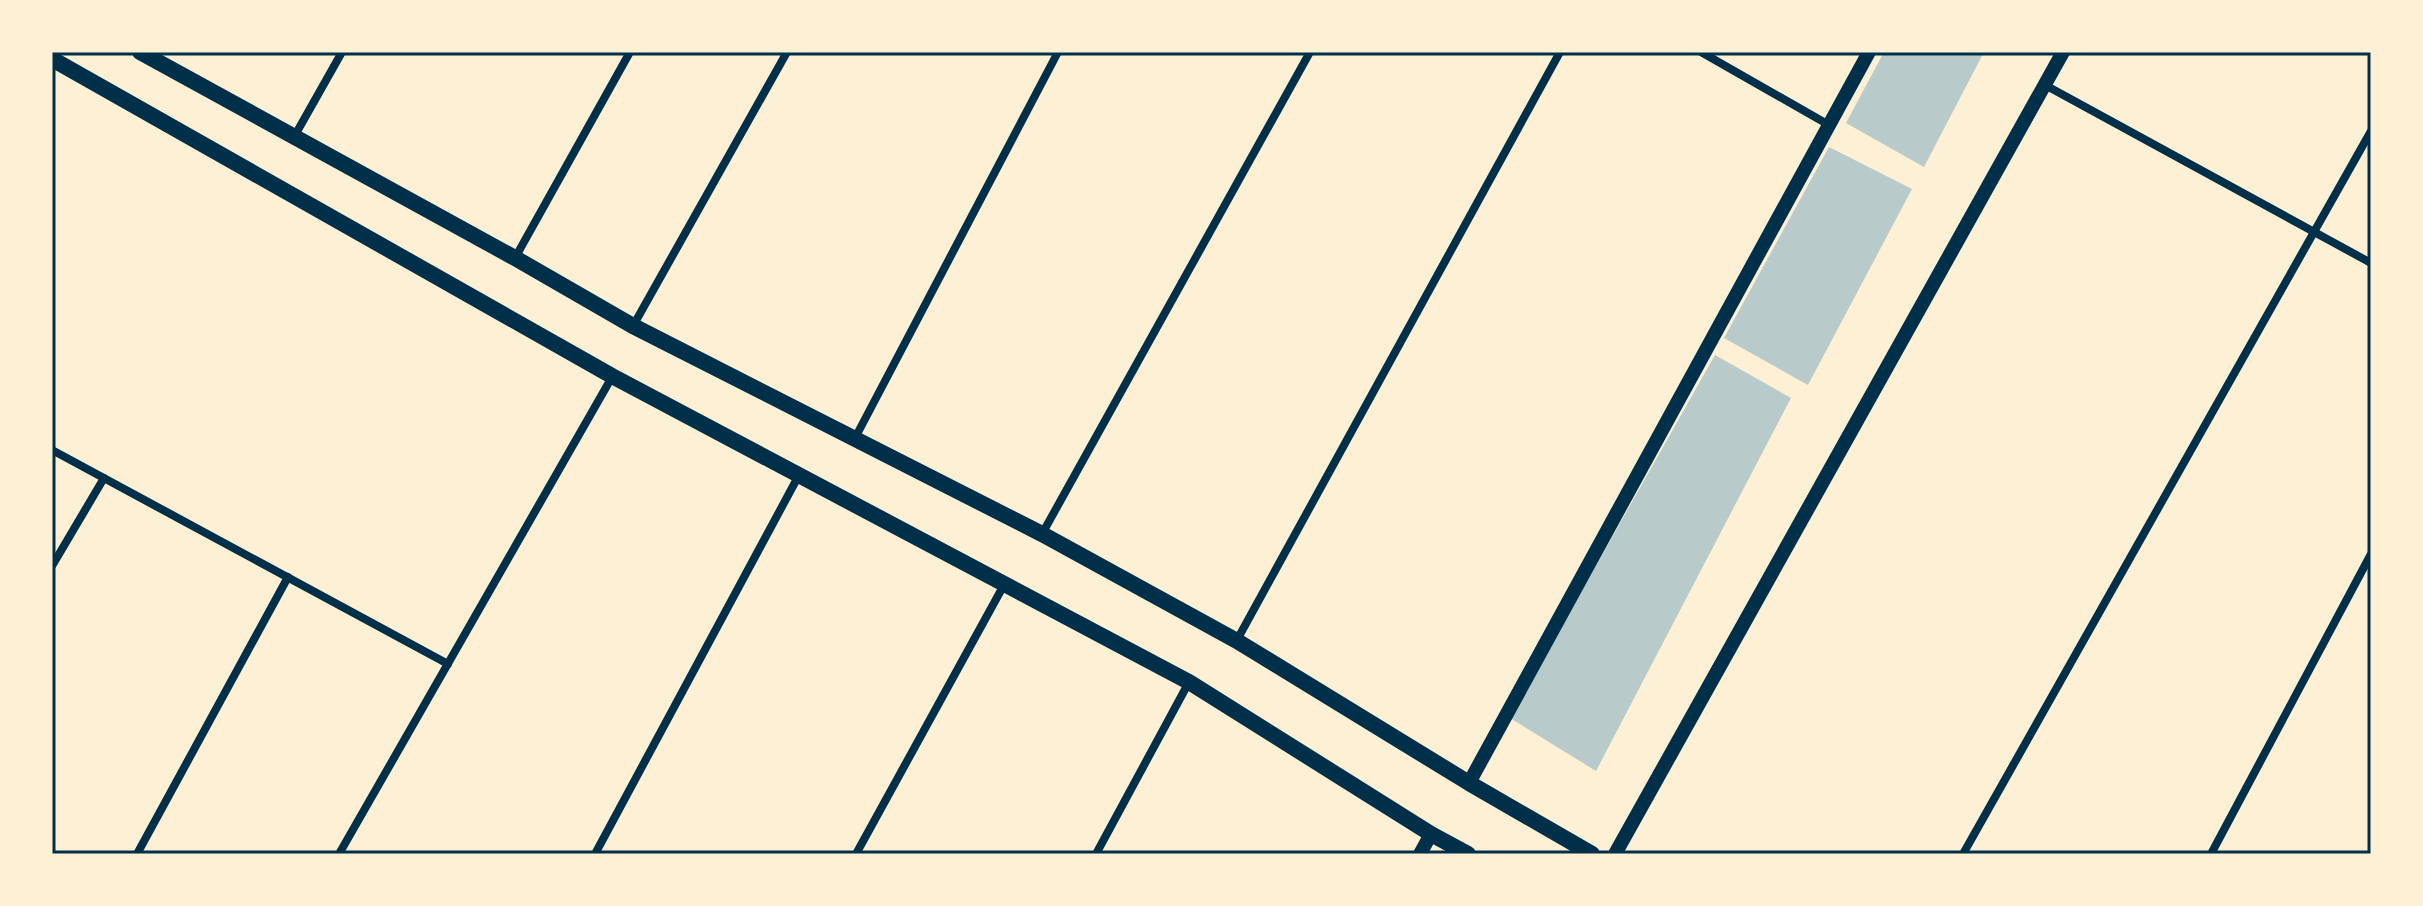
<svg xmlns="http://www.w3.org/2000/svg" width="2423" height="906" viewBox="0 0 2423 906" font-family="'Times New Roman',serif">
  <rect width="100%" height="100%" fill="#fdf0d5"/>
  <g fill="#b9caca">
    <polygon points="1884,52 1984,52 1924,167 1846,123"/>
    <polygon points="1829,147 1912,189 1808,385 1724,338"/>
    <polygon points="1715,355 1791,398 1596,771 1510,718"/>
  </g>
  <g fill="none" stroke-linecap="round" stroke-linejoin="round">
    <g stroke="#003049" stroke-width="8">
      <polyline points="1701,52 1829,125"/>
      <polyline points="2045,85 2371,263"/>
      <polyline points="294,137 342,52"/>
      <polyline points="515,258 630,52"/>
      <polyline points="633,326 787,52"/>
      <polyline points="854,440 1058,52"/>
      <polyline points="52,450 448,664"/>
      <polyline points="1042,534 1310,52"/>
      <polyline points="52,566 104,478"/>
      <polyline points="1237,640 1560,52"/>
      <polyline points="137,854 288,577"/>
      <polyline points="339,854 612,377"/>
      <polyline points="595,854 799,475"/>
      <polyline points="856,854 1005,583"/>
      <polyline points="1096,854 1189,682"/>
      <polyline points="1963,854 2371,131"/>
      <polyline points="2211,854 2371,554"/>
    </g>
    <g stroke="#003049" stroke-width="14">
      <polyline points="1469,783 1869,52"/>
      <polyline points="1420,854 1431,834"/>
      <polyline points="1615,854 2063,52"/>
    </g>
    <g stroke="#003049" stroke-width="16">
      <polyline points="140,52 515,258 633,326 1042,534 1237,641 1469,783 1592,854"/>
      <polyline points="52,59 612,376 1189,682 1431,834 1468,854"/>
    </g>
  </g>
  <rect width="2423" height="906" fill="none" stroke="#fdf0d5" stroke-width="108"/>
  <rect x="54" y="54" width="2315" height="798" fill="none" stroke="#003049" stroke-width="3"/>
</svg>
